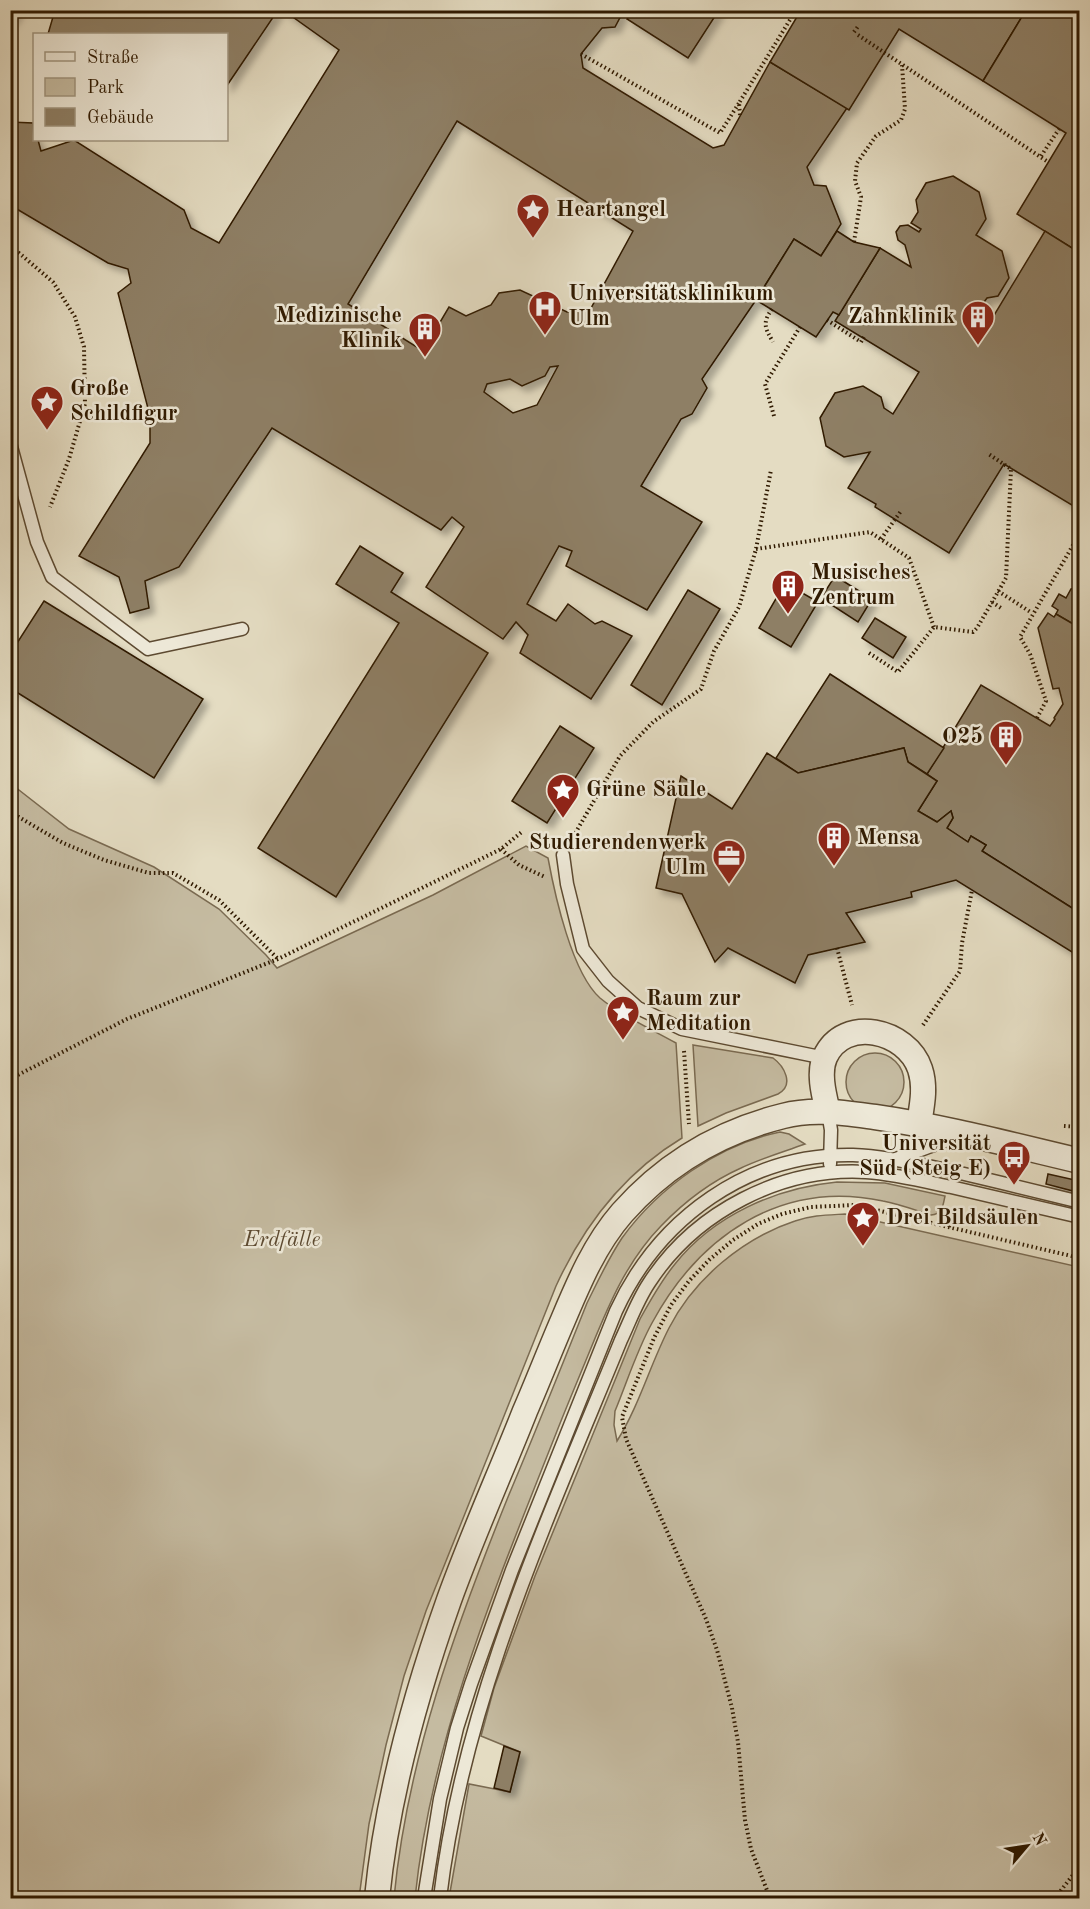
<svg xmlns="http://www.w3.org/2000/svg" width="1090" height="1909" viewBox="0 0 1090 1909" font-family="'Old Standard TT',serif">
  <defs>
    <filter id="shadow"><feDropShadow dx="5.5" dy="5.5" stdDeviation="3" flood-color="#0004"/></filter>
  </defs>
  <rect width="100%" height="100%" fill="#e4dcc2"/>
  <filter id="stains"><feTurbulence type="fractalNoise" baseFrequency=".00333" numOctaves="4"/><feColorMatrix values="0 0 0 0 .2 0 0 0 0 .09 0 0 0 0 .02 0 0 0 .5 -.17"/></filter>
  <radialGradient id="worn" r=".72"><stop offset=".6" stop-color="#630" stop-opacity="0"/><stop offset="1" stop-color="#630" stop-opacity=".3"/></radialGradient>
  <g fill="#c5bba1" stroke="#7a6a51" stroke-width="1.5">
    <path d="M10 783 69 829 154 867 219 909 266 955 277 968 433 895 526 846 548 858C555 896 572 973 600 998 620 1015 653 1030 676 1043L682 1138C624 1173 584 1225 556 1286L426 1611 404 1676 386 1745 369 1824 359 1898H11Z"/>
    <path d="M693 1045 773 1058C784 1066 795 1085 778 1094L726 1113 698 1126Z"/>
    <circle cx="875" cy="1082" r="29"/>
    <path d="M780 1132 789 1134 805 1144C783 1152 762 1158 741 1168 712 1181 683 1203 661 1226 627 1261 609 1304 591 1348 580 1375 568 1403 557 1431 497 1583 432 1735 415 1898H394C407 1759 456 1626 508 1497 535 1433 561 1368 587 1303 598 1281 608 1259 622 1238 659 1187 718 1145 780 1132Z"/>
    <path d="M837 1182 885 1183 945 1196C943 1205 943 1214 931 1215 915 1210 899 1204 883 1201 781 1179 699 1236 652 1323 637 1350 627 1382 615 1411L614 1425 617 1441C639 1406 650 1365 669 1328 694 1279 743 1238 795 1221 812 1215 828 1215 845 1214L1079 1267V1898H449L469 1784 510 1792 520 1752 481 1736 494 1688 535 1576 640 1319C651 1299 661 1281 675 1264 714 1215 776 1188 837 1182Z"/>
  </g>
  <g fill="#8e7f65" stroke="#301a01" stroke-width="1.5" fill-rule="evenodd" filter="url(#shadow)">
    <polygon points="10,10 18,10 10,22"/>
    <polygon points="55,10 278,10 226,87 226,34 48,34"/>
    <path d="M283 10H624L615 27 602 28 581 54 583 68 713 148 724 145 770 62 847 108 807 167 814 185 826 186 841 224 821 256 794 239 756 300 702 379 707 388 692 414 681 419 641 486 702 522 647 610 566 566 572 551 559 546 527 604 556 621 568 604 595 624 602 621 632 636 591 699 520 653 528 635 516 622 503 639 426 587 464 527 452 517 441 530 272 428 179 567 145 581 149 608 130 613 119 577 79 556 150 443V416L118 293 131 283 128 269 108 263 10 205V122L33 123 34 140H38L41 151 74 140 184 210 191 228 219 243 339 50ZM457 121 633 231 591 308 567 312 520 290 499 293 491 305 466 316 449 307 423 351 348 304ZM558 366 537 405 513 413 484 392 487 384 510 379 522 386 545 376 550 367Z"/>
    <polygon points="633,10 719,10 688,58 627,19"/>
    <polygon points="801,10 1026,10 983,81 899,29 849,110 770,62"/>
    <polygon points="1026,10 1080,10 1080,253 1017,214 1066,133 983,81"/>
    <polygon points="953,176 979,192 986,219 976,235 1002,251 1009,278 998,296 987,298 979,309 993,317 1045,231 1080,253 1080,510 1004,464 949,553 875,507 876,504 848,488 870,452 844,457 826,446 820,418 835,393 863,386 881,397 884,408 893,414 919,372 835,321 880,248 911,267 905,245 898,240 896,232 900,226 908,225 919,232 921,229 911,223 918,212 916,200 926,183"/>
    <polygon points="837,231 854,242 880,248 839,315 833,312 816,337 756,300 794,239 821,256"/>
    <polygon points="360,546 403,573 391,592 488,653 336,897 258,848 399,623 336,584"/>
    <polygon points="835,576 872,599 858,622 821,598"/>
    <polygon points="785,583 818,602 791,647 759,628"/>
    <polygon points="1080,587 1080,628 1056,614 1058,610 1052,606 1059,594 1066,598 1071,589"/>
    <polygon points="688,590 720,609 662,705 631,685"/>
    <polygon points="44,601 203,699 154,778 10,688 10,654"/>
    <polygon points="1048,613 1054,617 1056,614 1080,628 1080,913 982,851 986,845 971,836 968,842 947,828 953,818 951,811 937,822 918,811 937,781 927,774 981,685 1050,726 1055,719 1054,718 1063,704 1059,688 1053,689 1038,628"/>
    <polygon points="875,618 906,637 893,658 862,638"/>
    <polygon points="830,674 944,748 927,774 908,762 904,748 798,773 776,758"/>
    <polygon points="560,726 594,748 547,823 512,801"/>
    <polygon points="904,748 908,762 937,781 918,811 937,822 951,811 953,818 947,828 968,842 971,836 986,845 982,851 1080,913 1080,940 1072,952 956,880 911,892 912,897 846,913 865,942 808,955 795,983 728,948 715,962 682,894 656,888 681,776 732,809 767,753 798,773"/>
    <polygon points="1048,1174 1075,1180 1073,1191 1046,1184"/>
    <polygon points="504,1746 520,1752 510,1792 494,1788"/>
  </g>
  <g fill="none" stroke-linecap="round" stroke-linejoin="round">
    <g stroke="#5d4a31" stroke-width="15">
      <g id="service">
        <polyline points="10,443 37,542 52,577 148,649 242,629"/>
        <polyline points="563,855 567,884 583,949 608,981 638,1008 682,1029 825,1058"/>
        <polyline points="828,1112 831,1130 830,1164"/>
        <polyline points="896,1159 958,1136"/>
        <path d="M424 1898 440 1799 457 1728 471 1684 512 1570 616 1311C659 1218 748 1153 853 1155 885 1156 916 1164 947 1170 991 1180 1035 1191 1080 1202"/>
        <path d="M440 1898C463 1703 547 1521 621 1340 630 1321 637 1301 649 1283 695 1212 781 1167 866 1172 895 1174 923 1181 951 1187 994 1197 1037 1207 1080 1217"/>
      </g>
    </g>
    <g stroke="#5d4a31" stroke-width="27">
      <g id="minor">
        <path d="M828 1112C824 1095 818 1073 825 1057 844 1015 907 1030 920 1069 926 1087 922 1105 919 1124"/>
        <path d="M377 1898C387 1796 415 1696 449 1600 472 1536 500 1474 525 1411 538 1381 550 1350 563 1320 579 1282 595 1244 622 1213 666 1163 719 1132 783 1116 813 1108 844 1113 875 1117 944 1127 1012 1145 1080 1161"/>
      </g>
    </g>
    <g stroke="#301a01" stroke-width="4" stroke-dasharray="1.5 3" stroke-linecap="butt">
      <polyline points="854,32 859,25"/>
      <polyline points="858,35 1048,162"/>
      <polyline points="581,54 720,133 739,103"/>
      <polyline points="740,115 739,103 796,10"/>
      <polyline points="1041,156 1059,129"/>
      <polyline points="854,242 861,197 855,181 857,163 876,136 901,120 905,109 902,65"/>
      <polyline points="10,249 19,253 53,282 75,317 84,347 85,404 69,459 50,507"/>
      <path d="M772 309C762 323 765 328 773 342"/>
      <polyline points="827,320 861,342 864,337"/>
      <polyline points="774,416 765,384 800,327"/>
      <polyline points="881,539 901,511"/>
      <polyline points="756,549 870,532 909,558 934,627"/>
      <polyline points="998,591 1032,613"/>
      <polyline points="992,602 1001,608"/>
      <polyline points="869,653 898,672 934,627 973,632 977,628 1006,578 1011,469 987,453"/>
      <polyline points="1037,718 1046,701 1030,654 1020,637 1080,533"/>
      <polyline points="10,812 63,843 104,860 149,873 173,873 219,900 278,959"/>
      <polyline points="573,837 620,756 653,722 701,689 714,651 739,607 756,549 771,470"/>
      <polyline points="501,849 519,865 545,877"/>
      <polyline points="837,948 852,1005"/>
      <polyline points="923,1025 960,971 962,943 972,890"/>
      <polyline points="684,1051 689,1124"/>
      <polyline points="10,1079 127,1019 278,959 501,849 523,831"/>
      <polyline points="1064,1126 1080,1127"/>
      <polyline points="949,1227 953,1210"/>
      <polyline points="770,1898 751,1849 745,1820 738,1742 732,1708 717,1650 706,1619 626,1439 622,1417 654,1338 671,1305 689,1281 709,1260 733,1240 758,1224 782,1214 811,1207 855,1205 1080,1258"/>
      <polyline points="1055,1898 1080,1866"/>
    </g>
    <use href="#service" stroke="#ede8d7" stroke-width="12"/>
    <use href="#minor" stroke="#ede8d7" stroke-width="24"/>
  </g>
  <defs>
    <g id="sight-pin" transform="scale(1.725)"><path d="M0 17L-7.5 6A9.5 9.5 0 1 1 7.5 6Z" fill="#8f2418" stroke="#ede8d7"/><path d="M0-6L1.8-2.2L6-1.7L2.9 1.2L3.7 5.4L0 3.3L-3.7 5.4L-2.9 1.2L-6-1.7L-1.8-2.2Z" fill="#fff"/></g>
    <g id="hospital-pin" transform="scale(1.725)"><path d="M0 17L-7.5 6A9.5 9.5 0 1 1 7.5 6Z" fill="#8f2418" stroke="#ede8d7"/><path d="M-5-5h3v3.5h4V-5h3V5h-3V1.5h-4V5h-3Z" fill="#fff"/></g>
    <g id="building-pin" transform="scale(1.725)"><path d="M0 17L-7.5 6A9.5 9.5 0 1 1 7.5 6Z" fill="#8f2418" stroke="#ede8d7"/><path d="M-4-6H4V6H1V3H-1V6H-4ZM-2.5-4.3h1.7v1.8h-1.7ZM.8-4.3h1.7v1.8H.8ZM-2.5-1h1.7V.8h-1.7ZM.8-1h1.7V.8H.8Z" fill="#fff"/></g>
    <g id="office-pin" transform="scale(1.725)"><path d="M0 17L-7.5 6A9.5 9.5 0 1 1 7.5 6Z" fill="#8f2418" stroke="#ede8d7"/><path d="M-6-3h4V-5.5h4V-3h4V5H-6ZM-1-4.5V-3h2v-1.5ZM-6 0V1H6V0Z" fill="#fff"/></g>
    <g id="bus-pin" transform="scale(1.725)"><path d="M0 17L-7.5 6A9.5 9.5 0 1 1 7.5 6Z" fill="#8f2418" stroke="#ede8d7"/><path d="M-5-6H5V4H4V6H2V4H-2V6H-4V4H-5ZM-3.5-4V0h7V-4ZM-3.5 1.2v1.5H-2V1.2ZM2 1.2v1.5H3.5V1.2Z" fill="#fff"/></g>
  </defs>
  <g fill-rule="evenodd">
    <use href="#sight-pin" x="533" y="210"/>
    <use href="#hospital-pin" x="545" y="307"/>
    <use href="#building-pin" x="978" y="317"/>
    <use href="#building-pin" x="425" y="329"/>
    <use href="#sight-pin" x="47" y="402"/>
    <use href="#building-pin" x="788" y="586"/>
    <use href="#building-pin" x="1006" y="737"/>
    <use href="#sight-pin" x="563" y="790"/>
    <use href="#building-pin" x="834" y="838"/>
    <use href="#office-pin" x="729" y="856"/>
    <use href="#sight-pin" x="623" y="1012"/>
    <use href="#bus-pin" x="1014" y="1157"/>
    <use href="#sight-pin" x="863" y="1218"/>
  </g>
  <g text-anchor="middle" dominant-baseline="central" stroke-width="5" stroke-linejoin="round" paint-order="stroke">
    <g font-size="22" font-weight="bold" fill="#301a01" stroke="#ede8d7" text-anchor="start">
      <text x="556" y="210">Heartangel</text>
      <text x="568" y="294">Universitätsklinikum<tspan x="568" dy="25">Ulm</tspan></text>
      <text x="402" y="316" text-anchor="end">Medizinische<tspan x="402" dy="25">Klinik</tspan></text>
      <text x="955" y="317" text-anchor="end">Zahnklinik</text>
      <text x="70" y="389">Große<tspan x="70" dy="25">Schildfigur</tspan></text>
      <text x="811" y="573">Musisches<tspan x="811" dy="25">Zentrum</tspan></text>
      <text x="983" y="737" text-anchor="end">O25</text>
      <text x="586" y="790">Grüne Säule</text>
      <text x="857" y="838">Mensa</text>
      <text x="706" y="843" text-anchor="end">Studierendenwerk<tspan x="706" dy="25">Ulm</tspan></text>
      <text x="646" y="999">Raum zur<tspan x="646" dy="25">Meditation</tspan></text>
      <text x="991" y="1144" text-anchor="end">Universität<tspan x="991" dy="25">Süd (Steig E)</tspan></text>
      <text x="886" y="1218">Drei Bildsäulen</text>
    </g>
    <g font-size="22" font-style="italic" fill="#5d4a31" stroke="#ede8d7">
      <text x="282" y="1240">Erdfälle</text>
    </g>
  </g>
  <rect width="1090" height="1909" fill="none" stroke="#e4dcc2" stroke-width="36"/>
  <rect x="12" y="12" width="1066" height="1885" fill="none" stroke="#301a01" stroke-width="3"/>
  <rect x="18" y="18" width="1054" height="1873" fill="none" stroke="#301a01" stroke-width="1.5"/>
  <rect x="33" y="33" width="195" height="108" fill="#ede8d7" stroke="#a19681" stroke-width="1.5"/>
  <rect x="45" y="52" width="30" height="9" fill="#ede8d7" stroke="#a19681" stroke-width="1.5"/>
  <text x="87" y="63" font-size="18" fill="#301a01">Straße</text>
  <rect x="45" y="78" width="30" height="18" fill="#c5bba1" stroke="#a19681" stroke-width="1.5"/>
  <text x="87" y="93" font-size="18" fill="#301a01">Park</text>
  <rect x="45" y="108" width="30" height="18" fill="#8e7f65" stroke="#a19681" stroke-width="1.5"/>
  <text x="87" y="123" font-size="18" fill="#301a01">Gebäude</text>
  <g transform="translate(1027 1846) rotate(61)" stroke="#ede8d7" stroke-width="4.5" paint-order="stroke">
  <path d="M0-4.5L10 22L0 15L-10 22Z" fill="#301a01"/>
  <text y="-9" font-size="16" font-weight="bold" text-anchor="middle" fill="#301a01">N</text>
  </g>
  <rect width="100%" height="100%" filter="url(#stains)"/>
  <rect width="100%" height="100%" fill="url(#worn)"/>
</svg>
